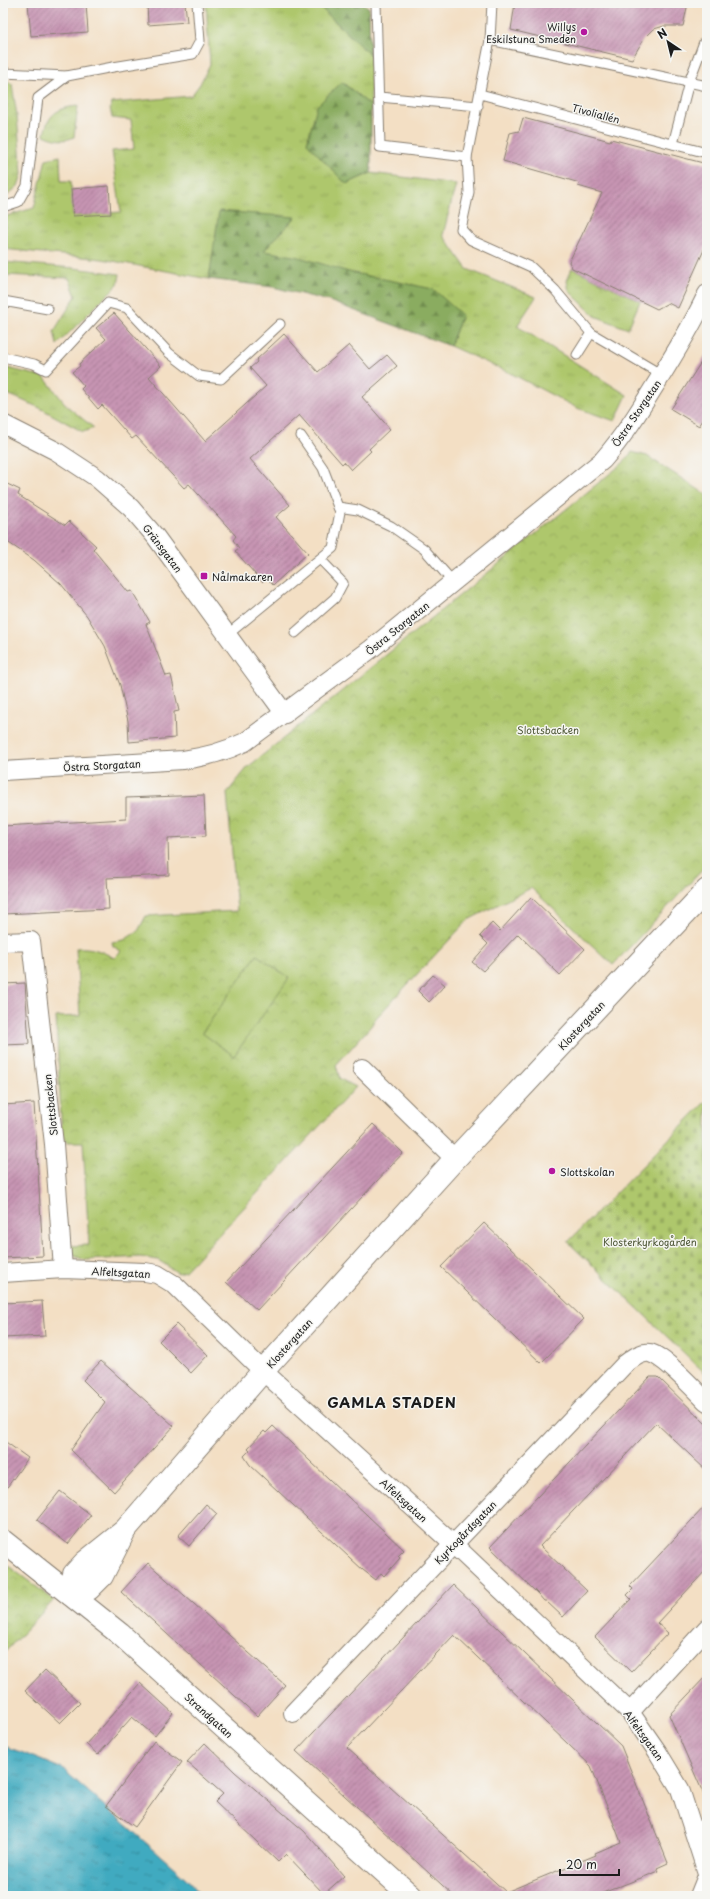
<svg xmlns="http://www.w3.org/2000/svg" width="710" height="1899" viewBox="0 0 710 1899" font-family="'Playpen Sans',sans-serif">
  <defs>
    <pattern id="grass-tufts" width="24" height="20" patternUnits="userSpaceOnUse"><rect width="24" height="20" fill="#aec76c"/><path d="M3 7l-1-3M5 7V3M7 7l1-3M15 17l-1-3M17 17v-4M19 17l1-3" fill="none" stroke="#95aa5d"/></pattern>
    <pattern id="forest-firs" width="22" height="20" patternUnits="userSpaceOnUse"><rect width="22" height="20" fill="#8aac60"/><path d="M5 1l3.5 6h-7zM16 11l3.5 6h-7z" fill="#708b4e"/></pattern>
    <pattern id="cemetery-stones" width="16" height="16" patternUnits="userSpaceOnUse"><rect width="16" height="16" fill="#aec76c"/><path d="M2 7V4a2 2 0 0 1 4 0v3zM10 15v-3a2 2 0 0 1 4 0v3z" fill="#95aa5d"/></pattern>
    <pattern id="park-crowns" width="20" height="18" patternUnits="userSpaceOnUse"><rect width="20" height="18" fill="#aec76c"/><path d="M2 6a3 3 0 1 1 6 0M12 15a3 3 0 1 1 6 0" fill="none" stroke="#95aa5d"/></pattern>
    <pattern id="water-ripples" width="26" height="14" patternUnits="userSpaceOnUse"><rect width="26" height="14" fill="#41aac0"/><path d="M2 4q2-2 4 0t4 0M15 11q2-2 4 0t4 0" fill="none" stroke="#368a9b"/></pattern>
    <pattern id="building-hatch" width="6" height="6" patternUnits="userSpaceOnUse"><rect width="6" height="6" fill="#c794b3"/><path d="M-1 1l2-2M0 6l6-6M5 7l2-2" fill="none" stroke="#a17891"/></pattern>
  </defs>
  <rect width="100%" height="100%" fill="#f6f6f2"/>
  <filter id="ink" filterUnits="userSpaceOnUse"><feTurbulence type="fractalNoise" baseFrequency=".025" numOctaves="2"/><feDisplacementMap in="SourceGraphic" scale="8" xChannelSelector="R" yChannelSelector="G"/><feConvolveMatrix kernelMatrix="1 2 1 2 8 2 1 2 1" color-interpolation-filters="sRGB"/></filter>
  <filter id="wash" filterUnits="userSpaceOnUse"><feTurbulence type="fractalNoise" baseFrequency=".012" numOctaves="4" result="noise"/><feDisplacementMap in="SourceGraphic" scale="16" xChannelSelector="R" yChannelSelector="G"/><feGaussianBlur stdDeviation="0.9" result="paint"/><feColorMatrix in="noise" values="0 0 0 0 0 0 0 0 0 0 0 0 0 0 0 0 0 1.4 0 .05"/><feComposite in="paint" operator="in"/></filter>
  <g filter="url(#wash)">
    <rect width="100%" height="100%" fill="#f3dfc4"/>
    <g fill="url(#grass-tufts)" stroke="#657244">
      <path d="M206 3H316L370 55 371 106 342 82 346 184 371 173 456 184 443 235 467 269 536 297 517 326 627 395 615 421 577 408 512 374 450 346 462 315C397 290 333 264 263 251L295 218 213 254 209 279 102 259 3 249V217L34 208 46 159 60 156 61 181H71L73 216 121 212 112 151 134 149 131 120 112 118 110 108 112 103 191 96 200 84 210 64Z"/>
      <polygon points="3,78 12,84 17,116 22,174 18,186 8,195 3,196 3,183 7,181 3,141"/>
      <path d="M78 106 74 137C64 142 55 140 44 135 48 114 57 108 78 106Z"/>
      <polygon points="3,262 74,268 120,274 118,284 57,345 54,331 76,296 69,278 3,275"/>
      <polygon points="572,268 640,301 628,329 595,316 569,291 567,281"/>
      <polygon points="3,367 44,377 67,406 94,428 83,432 40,408 3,392"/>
    </g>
    <g fill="url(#forest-firs)" stroke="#53643e">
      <polygon points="316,3 364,3 369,8 370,55"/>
      <polygon points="342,82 371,106 371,173 346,184 307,143 317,106"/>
      <polygon points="219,211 295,217 264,251 299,257 349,272 433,289 462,315 450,346 329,301 273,287 209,279"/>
    </g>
    <polygon fill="url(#cemetery-stones)" stroke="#657244" points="707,1100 707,1375 568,1242"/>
    <g fill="url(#park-crowns)" stroke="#657244">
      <path d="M632 452 647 456 707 495V865L613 965 531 888 468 920 376 1018 371 1026 336 1065 340 1079 356 1087 185 1271 178 1273 158 1260 141 1257 85 1260 74 1256 69 1246 89 1245 83 1142H68L62 1138 56 1017 80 1016 76 948C91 947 100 950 114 958L121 951 113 946 112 942 124 940 138 931 146 916 237 911 227 793 248 767 623 463Z"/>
      <polygon points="3,1562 54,1600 3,1654"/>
    </g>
    <polygon fill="#aec76c" stroke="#657244" points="257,955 289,978 234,1056 202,1033"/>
    <polygon fill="url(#water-ripples)" stroke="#2e636e" points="3,1746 21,1752 63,1769 188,1880 202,1896 3,1896"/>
    <g id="blocks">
      <g fill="url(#building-hatch)" fill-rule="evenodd">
        <polygon points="28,3 86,3 88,32 31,36"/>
        <polygon points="147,3 185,3 187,22 148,25"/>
        <polygon points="515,3 688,3 683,26 664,26 654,29 643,40 632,59 511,30"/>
        <polygon points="523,118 610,141 611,139 707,164 707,243 678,308 668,303 657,309 572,268 569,262 602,193 578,186 580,183 503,161 510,133 519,131"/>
        <polygon points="109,186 111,214 73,216 71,189"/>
        <polygon points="114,313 161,366 149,377 205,441 266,386 250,368 257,362 256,360 284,334 318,372 349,345 370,369 387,355 397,366 362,397 390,429 369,449 371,451 351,470 344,462 342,464 299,415 250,459 290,505 276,517 308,553 273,585 267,578 262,582 235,551 239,548 233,540 236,536 189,484 184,488 136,436 132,439 102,405 98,409 81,389 84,386 72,372 80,366 79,364 106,339 96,328"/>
        <polygon points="707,353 707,414 699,426 671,409"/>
        <polygon points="3,482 20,490 18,495 65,525 69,521 96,546 93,549 128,592 132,591 150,622 146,624 166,676 171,675 179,711 174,712 175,738 129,742 128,721 120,685 105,646 87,616 61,584 34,560 3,539"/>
        <polygon points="204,795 206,836 168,838 169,875 107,878 109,909 3,914 3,826 126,819 126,798"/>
        <polygon points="531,897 585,949 560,975 518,934 483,971 472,962 488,944 480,936 492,923 500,931"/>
        <polygon points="433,975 445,985 429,1002 418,991"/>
        <polygon points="25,983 29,1044 3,1045 3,984"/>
        <polygon points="34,1103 43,1256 3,1258 3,1105"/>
        <polygon points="373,1124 403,1153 257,1310 226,1282"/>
        <polygon points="484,1223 584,1319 541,1363 441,1267"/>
        <polygon points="42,1301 45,1336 3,1338 3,1303"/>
        <polygon points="176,1324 208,1355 191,1373 159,1341"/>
        <polygon points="101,1361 174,1426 114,1492 71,1450 105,1402 83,1380"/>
        <polygon points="650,1377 658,1377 707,1425 707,1471 656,1423 540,1546 587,1591 563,1617 546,1601 544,1601 538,1594 490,1547"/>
        <polygon points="273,1426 404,1550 398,1556 400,1558 384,1576 381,1573 376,1580 363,1570 250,1465 244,1456 250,1450 248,1448 264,1431 266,1433"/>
        <polygon points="3,1440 28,1458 3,1493"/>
        <polygon points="60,1491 91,1515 68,1544 37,1520"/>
        <polygon points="206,1504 217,1514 189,1546 178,1536"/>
        <polygon points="707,1504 707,1569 657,1623 668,1633 631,1672 595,1637 631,1599 627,1595 633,1589 630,1586"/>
        <polygon points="148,1563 285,1685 257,1716 121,1592"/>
        <path d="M453 1585 621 1746 668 1863 657 1868 659 1871 595 1896H454L296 1751ZM454 1635 591 1766 621 1842 595 1853 596 1855 506 1892 347 1748Z"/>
        <polygon points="45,1670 80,1703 60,1723 25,1691"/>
        <polygon points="707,1675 707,1802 669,1715"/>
        <polygon points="140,1683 173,1713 155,1736 132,1717 98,1755 86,1744"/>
        <polygon points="154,1741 182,1762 135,1827 106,1806"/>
        <polygon points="205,1743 235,1772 304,1831 344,1876 324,1894 286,1854 278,1862 215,1802 223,1794 187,1762"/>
      </g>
    </g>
  </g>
  <g filter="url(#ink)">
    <use href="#blocks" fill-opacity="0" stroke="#887e70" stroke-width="1"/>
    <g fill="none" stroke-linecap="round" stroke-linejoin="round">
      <g stroke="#887e70" stroke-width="11">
        <g id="lane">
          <polyline points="376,3 380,147 467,157 490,40 492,3"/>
          <polyline points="490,40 707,86"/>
          <polyline points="3,73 67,76"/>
          <polyline points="480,94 707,153"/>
          <polyline points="379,97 478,106"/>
          <polyline points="673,144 689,82 704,42"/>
          <polyline points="467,157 469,192 461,229 471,240 531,267 555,290 591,333 662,375"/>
          <polyline points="3,207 18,202 27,186 38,98 67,76 113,67 193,54 200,41 197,3"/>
          <polyline points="3,301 48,309"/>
          <polyline points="577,355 591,333"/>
          <polyline points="3,357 34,364 46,370 108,303 127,308 169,353 199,376 221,379 280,324"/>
          <polyline points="338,507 358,510 391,526 424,549 453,582"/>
          <polyline points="295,633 335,598 343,583 320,559"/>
          <polyline points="227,635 333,548 340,512 323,468 301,436"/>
        </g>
      </g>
      <g stroke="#887e70" stroke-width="20">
        <g id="street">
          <polyline points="3,424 56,451 97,478 131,508 155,536 285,714"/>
          <path d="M3 771 183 760C206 757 224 752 245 742L371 649 603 460C623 437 638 413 654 387 673 357 692 326 707 294"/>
          <polyline points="3,942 31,941 54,1144 63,1269"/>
          <polyline points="362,1068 455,1159"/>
          <polyline points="3,1273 63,1269 145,1272 157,1274 175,1285 263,1371 453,1544 630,1712 657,1751 680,1789 707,1873"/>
          <polyline points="630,1712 707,1628"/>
          <path d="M293 1713 625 1364C632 1359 641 1351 650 1353 665 1357 695 1390 707 1402"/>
          <polyline points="699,1896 707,1876"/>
        </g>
      </g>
      <g stroke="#887e70" stroke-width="24">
        <g id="secondary">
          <polyline points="125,1530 102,1576 89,1589 70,1594 74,1574 85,1562 125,1530 263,1371 455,1159 707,890"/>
          <polyline points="3,1541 120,1634 411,1896"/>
        </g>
      </g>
      <use href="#lane" stroke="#fff" stroke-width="9"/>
      <use href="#street" stroke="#fff" stroke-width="18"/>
      <use href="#secondary" stroke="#fff" stroke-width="22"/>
    </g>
  </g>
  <g fill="#b5179e" stroke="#f6f6f2" stroke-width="1.5">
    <circle cx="584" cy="32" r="4"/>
    <rect x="200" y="572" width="8" height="8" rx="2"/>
    <circle cx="552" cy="1171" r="4"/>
  </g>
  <g text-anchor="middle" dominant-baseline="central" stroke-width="3" stroke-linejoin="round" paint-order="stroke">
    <g font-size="10" fill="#1c1c1c" stroke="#f6f6f2" text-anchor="start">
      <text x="576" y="26" text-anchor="end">Willys<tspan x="576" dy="12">Eskilstuna Smeden</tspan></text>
      <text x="212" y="576">Nålmakaren</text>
      <text x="560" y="1171">Slottskolan</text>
    </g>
    <g font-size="10" fill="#1c1c1c" stroke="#f6f6f2">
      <text transform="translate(596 113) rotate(15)">Tivoliallén</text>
      <text transform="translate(636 413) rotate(-56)">Östra Storgatan</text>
      <text transform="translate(163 548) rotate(53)">Gränsgatan</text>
      <text transform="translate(397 628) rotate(-39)">Östra Storgatan</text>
      <text transform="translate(102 765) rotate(-3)">Östra Storgatan</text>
      <text transform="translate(581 1025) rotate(-47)">Klostergatan</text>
      <text transform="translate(50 1105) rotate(-96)">Slottsbacken</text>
      <text transform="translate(121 1272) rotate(3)">Alfeltsgatan</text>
      <text transform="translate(289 1343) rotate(-48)">Klostergatan</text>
      <text transform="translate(404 1500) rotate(42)">Alfeltsgatan</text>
      <text transform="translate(465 1532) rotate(-46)">Kyrkogårdsgatan</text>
      <text transform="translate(209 1715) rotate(42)">Strandgatan</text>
      <text transform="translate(644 1735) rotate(54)">Alfeltsgatan</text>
    </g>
    <g font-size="10" fill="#4f5838" stroke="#f6f6f2">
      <text x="548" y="729">Slottsbacken</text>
      <text x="650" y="1241">Klosterkyrkogården</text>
    </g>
    <g font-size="14" font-weight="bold" letter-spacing="1" fill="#1c1c1c" stroke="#f6f6f2">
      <text x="392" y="1402">GAMLA STADEN</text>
    </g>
  </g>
  <rect width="710" height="1899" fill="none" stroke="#f6f6f2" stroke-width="16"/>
  <g transform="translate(668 42) rotate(325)" stroke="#f6f6f2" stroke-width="3" paint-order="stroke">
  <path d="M0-3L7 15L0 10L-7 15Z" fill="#1c1c1c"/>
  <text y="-6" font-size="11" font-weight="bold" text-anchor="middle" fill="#1c1c1c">N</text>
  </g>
  <path d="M560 1869v6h59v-6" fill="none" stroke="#1c1c1c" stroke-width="2"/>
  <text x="566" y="1869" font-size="12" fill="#1c1c1c" stroke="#f6f6f2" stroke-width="3" paint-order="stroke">20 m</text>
</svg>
